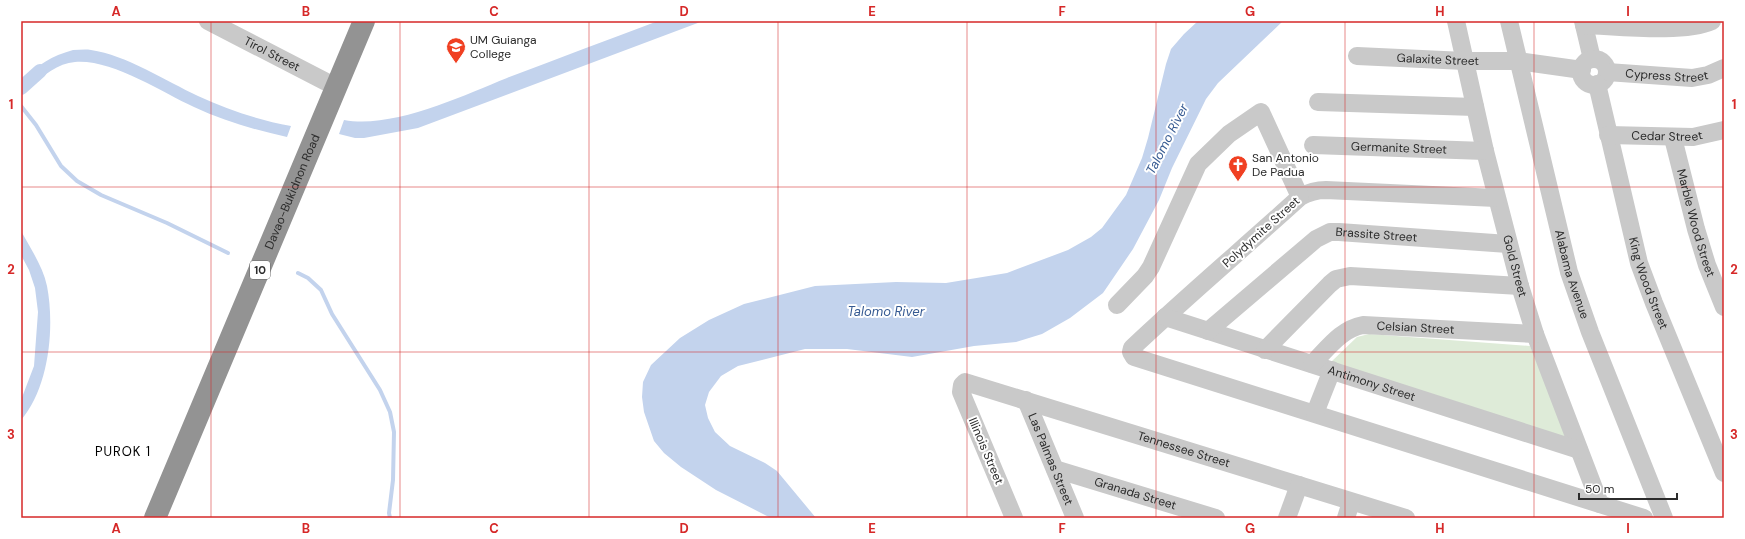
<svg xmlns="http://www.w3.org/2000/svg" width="1745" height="539" viewBox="0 0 1745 539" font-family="'DM Sans',sans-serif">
  <rect width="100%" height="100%" fill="#fff"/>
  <polygon fill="#deebd8" points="1369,334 1530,346 1569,439 1331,362 1357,337"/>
  <g fill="#c3d3ed">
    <path d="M658 21H703L418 128 364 138H355L339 134 344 120C393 129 462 96 507 78 557 59 607 40 658 21Z"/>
    <polygon points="1198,21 1283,21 1218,83 1206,99 1172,168 1159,200 1133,249 1103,293 1070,318 1042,334 1016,342 974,346 912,357 847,349 805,349 738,366 721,376 709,392 705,405 708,418 715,432 730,446 765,463 777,471 816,518 771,518 716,490 681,467 664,453 654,441 644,412 642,397 643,382 651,365 680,338 709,320 744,304 815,286 896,282 946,283 1007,273 1068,250 1091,237 1102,228 1126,195 1142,158 1148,138 1166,64 1171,49 1184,34"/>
    <path d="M73 50C79 50 85 49 91 50 126 55 166 81 198 96 228 110 259 120 291 126L287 137C255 130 224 121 194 107 161 92 112 59 75 62 58 63 43 76 30 87L22 79C39 65 51 56 73 50Z"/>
    <path d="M21 231C31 249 43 267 47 286 55 327 49 388 21 420V400L34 366 38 312 35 288 29 270 21 255Z"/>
  </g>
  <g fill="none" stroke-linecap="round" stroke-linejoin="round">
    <g stroke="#c3d3ed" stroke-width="4">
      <polyline points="21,106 36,125 61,166 77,181 101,195 167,223 228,253"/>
      <polyline points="298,273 308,278 321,290 332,314 380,390 390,412 394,432 393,480 389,513 390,518"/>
    </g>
    <polyline stroke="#c3d3ed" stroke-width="14" points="21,88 40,71"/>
    <g stroke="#c9c9c9" stroke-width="18">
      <path id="s1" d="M208 21 336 87"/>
      <path id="s2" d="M1456 21 1485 151 1520 286 1535 334 1600 504"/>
      <path id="s3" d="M1509 21 1569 272 1590 332 1664 518"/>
      <polyline points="1583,21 1592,59"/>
      <path d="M1584 25C1617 26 1683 34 1712 21"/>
      <path id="s4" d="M1357 56 1465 61H1518L1582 70"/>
      <circle cx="1594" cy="72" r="13"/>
      <path id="s5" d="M1607 72 1692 78 1708 75 1724 68"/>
      <path id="s6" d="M1597 84 1639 263 1654 303 1724 473"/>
      <polyline points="1318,102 1475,107"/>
      <path id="s7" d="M1608 135 1693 137 1724 130"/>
      <path id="s8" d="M1673 138 1696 229 1707 265 1724 307"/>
      <path id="s9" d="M1313 145 1485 151"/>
      <path d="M1496 198 1326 190C1316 190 1309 192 1300 197 1245 247 1187 296 1132 348L1131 352 1134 357 1644 518"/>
      <polyline points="1117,305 1145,276 1151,267 1198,164 1229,134 1261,112 1300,197"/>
      <path id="s10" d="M1165 317 1579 450"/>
      <path id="s11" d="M1208 331 1316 239 1330 232H1339L1508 244"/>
      <polyline points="1265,350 1330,284 1336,279 1350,276 1520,286"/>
      <path id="s12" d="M1312 364C1328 348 1341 329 1363 325L1535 334"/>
      <path id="s13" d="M1026 400 1075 518"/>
      <polyline points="1315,413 1332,370"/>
      <path id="s14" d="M1055 469 1216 518"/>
      <path id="s15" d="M1014 518 961 392 962 385 965 382 1406 518"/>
      <polyline points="1287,518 1299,485"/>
      <polyline points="1346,518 1351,502"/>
    </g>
    <path stroke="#939393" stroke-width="22" id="s16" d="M155 518 364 21"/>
  </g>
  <path fill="none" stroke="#d62828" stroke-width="1" stroke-opacity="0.55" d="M211 21V518M400 21V518M589 21V518M778 21V518M967 21V518M1156 21V518M1345 21V518M1534 21V518M21 187H1724M21 352H1724"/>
  <defs>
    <g id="university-pin" transform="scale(1)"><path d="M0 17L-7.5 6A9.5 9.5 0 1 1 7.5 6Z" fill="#f04022" stroke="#fff"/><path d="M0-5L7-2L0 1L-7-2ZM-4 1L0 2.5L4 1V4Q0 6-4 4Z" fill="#fff"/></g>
    <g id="church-pin" transform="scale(1)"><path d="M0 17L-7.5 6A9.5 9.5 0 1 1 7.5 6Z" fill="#f04022" stroke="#fff"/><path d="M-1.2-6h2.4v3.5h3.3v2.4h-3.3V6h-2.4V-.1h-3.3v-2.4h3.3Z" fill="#fff"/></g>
  </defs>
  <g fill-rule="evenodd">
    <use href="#university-pin" x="456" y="47"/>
    <use href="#church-pin" x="1238" y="165"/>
  </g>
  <g text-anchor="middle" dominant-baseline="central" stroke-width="4" stroke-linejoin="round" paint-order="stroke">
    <rect fill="#fff" stroke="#6b6b6b" stroke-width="1" x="250" y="261" width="20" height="18" rx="3"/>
    <g font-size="11" font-weight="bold" fill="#2c2c2c">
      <text x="260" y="270">10</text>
    </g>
    <g font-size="12" fill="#2c2c2c" stroke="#fff" text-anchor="start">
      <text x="470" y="40">UM Guianga<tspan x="470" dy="14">College</tspan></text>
      <text x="1252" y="158">San Antonio<tspan x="1252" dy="14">De Padua</tspan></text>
    </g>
    <g font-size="12" fill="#2c2c2c" stroke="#fff">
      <text stroke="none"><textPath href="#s1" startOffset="72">Tirol Street</textPath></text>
      <text stroke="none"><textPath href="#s4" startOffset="81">Galaxite Street</textPath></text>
      <text stroke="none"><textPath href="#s5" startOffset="60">Cypress Street</textPath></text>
      <text stroke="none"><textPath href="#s7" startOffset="59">Cedar Street</textPath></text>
      <text stroke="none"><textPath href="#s9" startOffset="86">Germanite Street</textPath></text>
      <text stroke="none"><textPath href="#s16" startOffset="354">Davao-Bukidnon Road</textPath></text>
      <text stroke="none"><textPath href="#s8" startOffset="88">Marble Wood Street</textPath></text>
      <text transform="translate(1261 232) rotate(-42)">Polydymite Street</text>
      <text stroke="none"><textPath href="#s11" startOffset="204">Brassite Street</textPath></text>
      <text stroke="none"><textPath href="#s2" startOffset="252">Gold Street</textPath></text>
      <text stroke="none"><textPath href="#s3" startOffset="261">Alabama Avenue</textPath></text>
      <text stroke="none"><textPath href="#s6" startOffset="206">King Wood Street</textPath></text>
      <text stroke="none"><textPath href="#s12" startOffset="118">Celsian Street</textPath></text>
      <text stroke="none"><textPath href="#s10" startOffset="217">Antimony Street</textPath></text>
      <text stroke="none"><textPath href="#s15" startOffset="377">Tennessee Street</textPath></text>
      <text transform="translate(986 451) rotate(67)">Illinois Street</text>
      <text stroke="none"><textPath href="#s13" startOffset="64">Las Palmas Street</textPath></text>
      <text stroke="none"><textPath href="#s14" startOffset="84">Granada Street</textPath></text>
    </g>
    <g font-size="13" font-style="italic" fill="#365a92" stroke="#fff">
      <text transform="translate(1167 139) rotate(-63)">Talomo River</text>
      <text x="886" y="311">Talomo River</text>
    </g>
    <g font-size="13" letter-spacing="1" fill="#000" stroke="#fff">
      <text x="123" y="451">PUROK 1</text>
    </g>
  </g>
  <rect width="1745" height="539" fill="none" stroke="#ffffff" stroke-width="44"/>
  <path d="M1579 493v6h98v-6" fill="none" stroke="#2c2c2c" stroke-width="2"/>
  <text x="1585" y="493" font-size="12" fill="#2c2c2c" stroke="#ffffff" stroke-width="3" paint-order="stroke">50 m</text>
  <rect x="22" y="22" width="1701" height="495" fill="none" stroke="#d62828" stroke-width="1.5"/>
  <g font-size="13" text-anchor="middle" font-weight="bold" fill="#d62828">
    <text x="116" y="16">A</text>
    <text x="306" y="16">B</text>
    <text x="494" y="16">C</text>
    <text x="684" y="16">D</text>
    <text x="872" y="16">E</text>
    <text x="1062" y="16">F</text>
    <text x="1250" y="16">G</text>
    <text x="1440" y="16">H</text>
    <text x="1628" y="16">I</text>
    <text x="11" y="109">1</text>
    <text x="1734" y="109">1</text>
    <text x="11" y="274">2</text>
    <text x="1734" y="274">2</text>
    <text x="11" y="439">3</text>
    <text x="1734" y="439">3</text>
    <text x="116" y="533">A</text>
    <text x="306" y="533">B</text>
    <text x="494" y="533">C</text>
    <text x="684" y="533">D</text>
    <text x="872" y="533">E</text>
    <text x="1062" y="533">F</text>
    <text x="1250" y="533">G</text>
    <text x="1440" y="533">H</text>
    <text x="1628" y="533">I</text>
  </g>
</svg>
